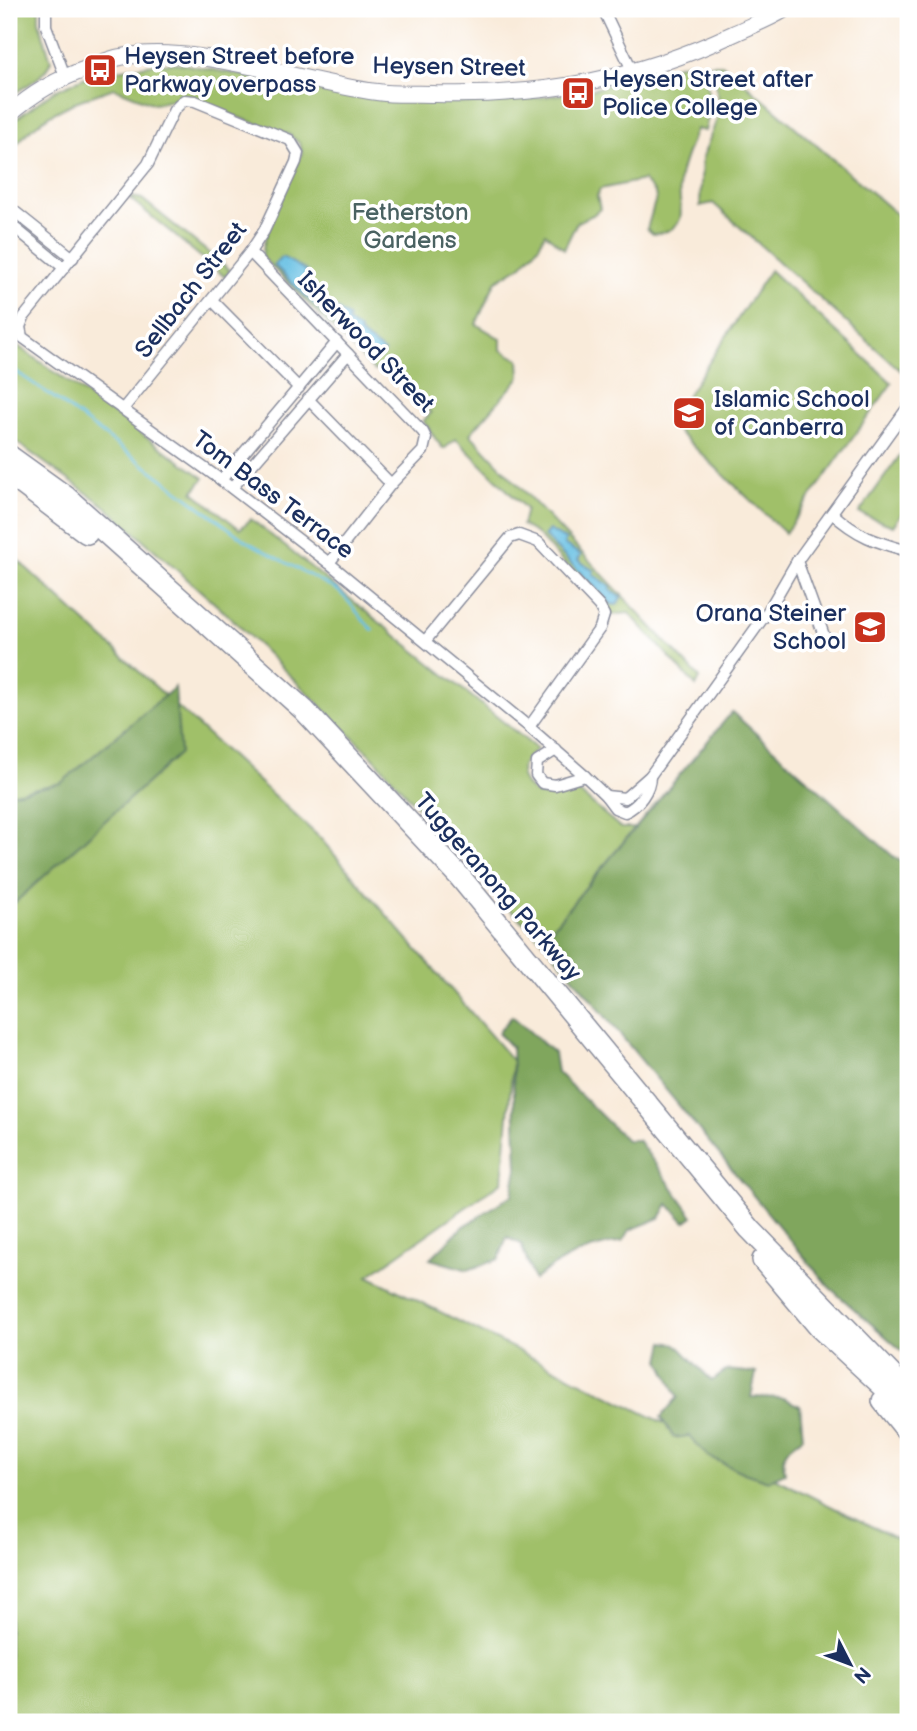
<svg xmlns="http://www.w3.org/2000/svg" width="917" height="1731" viewBox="0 0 917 1731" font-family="'Balsamiq Sans',sans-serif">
  <rect width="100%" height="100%" fill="#fff"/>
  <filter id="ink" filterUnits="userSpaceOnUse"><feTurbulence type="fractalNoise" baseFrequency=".0143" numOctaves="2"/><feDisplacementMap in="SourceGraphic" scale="14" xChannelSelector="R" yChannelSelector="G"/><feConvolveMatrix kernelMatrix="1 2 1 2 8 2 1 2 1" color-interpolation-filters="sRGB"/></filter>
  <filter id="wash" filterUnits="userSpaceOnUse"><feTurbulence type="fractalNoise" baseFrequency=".00686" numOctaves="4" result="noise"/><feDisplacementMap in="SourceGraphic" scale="28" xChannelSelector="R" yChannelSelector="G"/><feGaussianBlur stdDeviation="1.57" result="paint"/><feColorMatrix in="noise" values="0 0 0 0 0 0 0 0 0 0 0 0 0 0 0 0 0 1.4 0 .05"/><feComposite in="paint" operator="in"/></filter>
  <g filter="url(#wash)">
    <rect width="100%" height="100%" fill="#f9ebda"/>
    <g fill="#a0c069" stroke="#5e7864" stroke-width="2">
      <path d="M9 9H39V21L51 61C43 80 24 85 9 98Z"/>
      <path d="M689 62H696C711 82 711 108 705 131L696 129C691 144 683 160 680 176 677 188 683 213 680 219 676 230 664 233 653 234L647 229 656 198 655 193 643 180 600 189 597 196 600 209 593 215 577 222 564 249 545 233 539 246 522 265 495 282 476 324 501 339V350L519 360 520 377 470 434 700 678 696 686 629 613 611 615 537 534 522 525 526 509 456 439 444 449C434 440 432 431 423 421L431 413 384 364 375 371 263 258C258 242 293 172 302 153L300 144 290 135 182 98 154 104 114 88 75 102 50 115 31 129 9 152V124L52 92 92 74 154 64 177 63 353 96 474 103 537 98 594 89Z"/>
      <polygon points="710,64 722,64 908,224 908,377 713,203 700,206 702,159 721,108"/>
      <polygon points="127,196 142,199 230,270 225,277"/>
      <polygon points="770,270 892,383 785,533 669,423"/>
      <path d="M9 336 11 341 204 478 193 492 240 529 251 519 537 749C522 762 514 772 530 789 534 793 539 796 544 796 554 797 567 791 577 791L621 828H635L542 940 496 896 375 759 231 618 105 506 9 437Z"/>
      <polygon points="908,444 908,505 893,526 859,513"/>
      <polygon points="9,552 320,838 513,1061 502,1182 368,1276 905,1543 908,1551 908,1722 9,1722"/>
    </g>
    <g fill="#80a65d" stroke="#4e6a5e" stroke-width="2">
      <polygon points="175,687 180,753 9,908 9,794 61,783"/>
      <polygon points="732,712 895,858 908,865 908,1356 829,1287 542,940"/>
      <path d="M512 1016 554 1053 557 1072 626 1140H638L693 1216 685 1222 668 1204 660 1218 630 1230 623 1241C585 1249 564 1256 534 1280L521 1244 507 1237 499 1259 468 1270 430 1259 461 1228 512 1195 517 1168 512 1048 498 1033Z"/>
      <path d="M664 1342 676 1344 712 1381 727 1370 756 1373 751 1397 783 1398 800 1406 803 1437C786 1450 780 1451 785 1473L768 1481 744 1473 709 1457 689 1436 674 1438 661 1417 678 1397 660 1360Z"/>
    </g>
    <g fill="#65bfe3" stroke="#4077a0" stroke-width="2">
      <polygon points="282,257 307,271 303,279 315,286 312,292 349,318 347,322 360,330 359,333 384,352 381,358 360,350 274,265"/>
      <polygon points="549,530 566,540 564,544 581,555 578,560 594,571 593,574 611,587 610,590 621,597 617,605 611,604 544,536"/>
    </g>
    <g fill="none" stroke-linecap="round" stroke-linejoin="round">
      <path stroke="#65bfe3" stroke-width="2.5" d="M9 367 49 394 246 541 337 590C352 602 359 618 373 630"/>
    </g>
  </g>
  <g filter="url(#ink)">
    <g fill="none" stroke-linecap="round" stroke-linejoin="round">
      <g stroke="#8a8d9c" stroke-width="13">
        <g id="minor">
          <polyline points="46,9 46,26 65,76"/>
          <polyline points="603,9 633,72"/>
          <polyline points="9,207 73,258"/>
          <polyline points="9,223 64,268"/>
          <polyline points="250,252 423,432 426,438 423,451 391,484 329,563"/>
          <polyline points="212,300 299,388"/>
          <polyline points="308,399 391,484"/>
          <path d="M123 409 250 252 264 231 296 162 298 153 290 140 195 101 184 100 174 110 148 164 24 317 20 327 22 337 221 480 329 563 529 727 585 776 606 796 615 808 625 812C638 806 650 791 650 776"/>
          <polyline points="221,480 337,342"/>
          <polyline points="232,488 348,354"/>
          <path d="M832 513C857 536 876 542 908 551"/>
          <polyline points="797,561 826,641"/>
          <polyline points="426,640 510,538 519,535 538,542 599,606 604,615 600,628 529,727"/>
          <polyline points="556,750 537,762 536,775 542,783 555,785 585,776"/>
          <polyline points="606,796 625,798 650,776 768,611 797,561 908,407"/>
        </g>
      </g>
      <g stroke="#8a8d9c" stroke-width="18">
        <path id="secondary" d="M9 114C32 94 57 79 86 69 98 65 108 59 121 57 198 43 298 82 377 92 395 95 416 93 435 94 541 97 637 79 733 34 750 26 769 19 785 9"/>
      </g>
      <g stroke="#8a8d9c" stroke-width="24">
        <g id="motorway">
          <polyline points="9,456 66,497 304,710 460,877 750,1229 908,1392"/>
          <polyline points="9,474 87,533"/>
          <polyline points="763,1260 820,1328 908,1409"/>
          <polyline points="883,1401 908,1432"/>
        </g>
      </g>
      <use href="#minor" stroke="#fff" stroke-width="10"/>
      <use href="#secondary" stroke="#fff" stroke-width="16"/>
      <use href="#motorway" stroke="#fff" stroke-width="21"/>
    </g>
  </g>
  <defs>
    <g id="bus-square" transform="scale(1.75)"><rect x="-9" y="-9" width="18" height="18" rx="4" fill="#c8321e" stroke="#fff"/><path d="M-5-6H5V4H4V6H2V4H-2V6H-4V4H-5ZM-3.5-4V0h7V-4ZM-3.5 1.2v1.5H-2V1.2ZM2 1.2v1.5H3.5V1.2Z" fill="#fff"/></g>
    <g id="school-square" transform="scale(1.75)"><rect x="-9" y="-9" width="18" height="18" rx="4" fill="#c8321e" stroke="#fff"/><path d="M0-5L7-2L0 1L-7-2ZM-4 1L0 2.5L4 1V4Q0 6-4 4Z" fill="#fff"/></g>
  </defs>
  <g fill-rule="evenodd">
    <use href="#bus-square" x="100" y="70"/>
    <use href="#bus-square" x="578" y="93"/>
    <use href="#school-square" x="689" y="413"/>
    <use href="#school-square" x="870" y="627"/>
  </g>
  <g text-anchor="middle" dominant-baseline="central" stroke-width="7" stroke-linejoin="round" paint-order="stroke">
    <g font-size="24" fill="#1b2f5e" stroke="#fff" text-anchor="start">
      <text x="124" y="56">Heysen Street before<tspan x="124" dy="28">Parkway overpass</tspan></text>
      <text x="602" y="79">Heysen Street after<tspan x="602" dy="28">Police College</tspan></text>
      <text x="714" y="399">Islamic School<tspan x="714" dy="28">of Canberra</tspan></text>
      <text x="846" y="613" text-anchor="end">Orana Steiner<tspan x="846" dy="28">School</tspan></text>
    </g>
    <g font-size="24" fill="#1b2f5e" stroke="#fff">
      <text transform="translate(449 67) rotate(1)">Heysen Street</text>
      <text transform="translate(191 290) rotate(-52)">Sellbach Street</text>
      <text transform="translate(366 342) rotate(46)">Isherwood Street</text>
      <text transform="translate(273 495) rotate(37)">Tom Bass Terrace</text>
      <text transform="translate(498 887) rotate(49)">Tuggeranong Parkway</text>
    </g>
    <g font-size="24" fill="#4a6262" stroke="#fff">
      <text x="410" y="212">Fetherston<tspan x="410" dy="28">Gardens</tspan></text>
    </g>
  </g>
  <rect width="917" height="1731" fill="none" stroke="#fff" stroke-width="35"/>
  <g transform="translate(850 1664) rotate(132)" stroke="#ffffff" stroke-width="5" paint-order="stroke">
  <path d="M0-5L12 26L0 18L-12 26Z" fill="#1b2f5e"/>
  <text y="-10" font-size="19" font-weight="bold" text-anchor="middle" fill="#1b2f5e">N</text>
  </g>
</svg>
